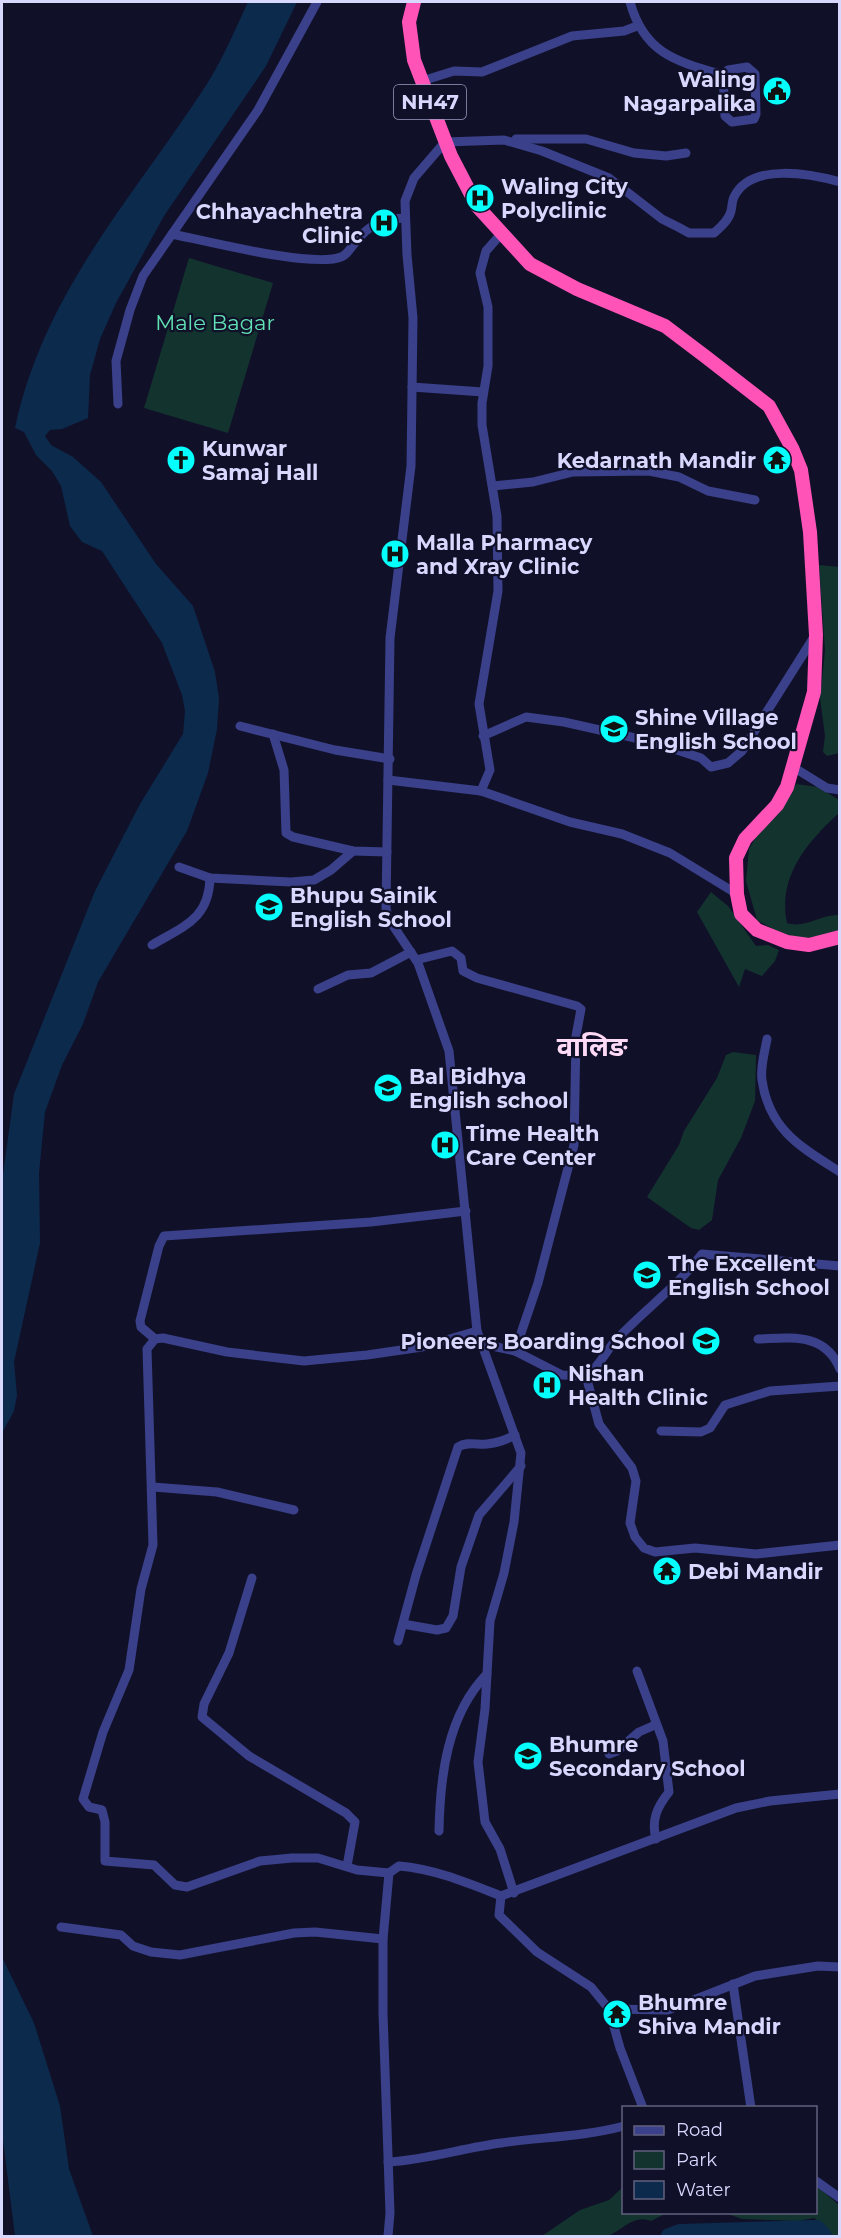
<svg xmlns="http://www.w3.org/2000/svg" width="841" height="2238" viewBox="0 0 841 2238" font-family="Montserrat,'Noto Sans Devanagari',sans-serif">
  <rect width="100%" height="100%" fill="#111029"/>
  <g fill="#13332f">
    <polygon points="189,258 273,283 228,433 144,408"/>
    <polygon points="819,565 840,567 839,753 827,756 823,752 825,736 820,698 825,651"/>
    <path d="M796 784 818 787 839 800V813C808 841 777 877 787 923 805 929 821 914 839 915V933L792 940 757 920 746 881 749 849 760 830 777 816Z"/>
    <polygon points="711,892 728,906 756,946 768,945 779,950 775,961 762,976 745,969 739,987 697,912"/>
    <polygon points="733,1052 756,1055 755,1101 741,1138 718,1180 712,1220 699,1230 691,1228 647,1197 679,1145 684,1131 717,1078 726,1055"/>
    <polygon points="816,2185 839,2205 839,2236 831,2236 820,2222 814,2218 798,2221 742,2219 725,2213 816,2212"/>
    <path d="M623 2187 624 2212 665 2214 651 2221C633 2214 623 2230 608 2236 598 2238 556 2237 542 2236L580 2210 609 2200Z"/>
  </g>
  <g fill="#0c2a4c">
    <path d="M248 2H297L266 66 164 216 116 303 100 339 90 375 88 418 62 429 50 430 45 436 51 445 73 457 101 482 156 564 193 606 215 672 219 698 217 729 208 773 187 831 98 982 83 1024 62 1065 45 1112 39 1173 40 1243 14 1362 17 1395 14 1411 2 1433V1182L14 1094 95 891 140 804 183 734 185 711 182 695 162 643 102 551 82 542 70 526 61 486 52 471 36 455 24 432 15 428C44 292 132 199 205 87 222 61 235 30 248 2Z"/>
    <polygon points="2,1957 34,2023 60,2106 69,2169 93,2236 15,2236 2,2132"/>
  </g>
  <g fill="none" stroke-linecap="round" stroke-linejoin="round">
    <polyline stroke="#0c2a4c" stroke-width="16" points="669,2236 680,2232 817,2228 824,2236"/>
    <g stroke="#3a4089" stroke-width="9">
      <path d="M630 2C644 53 675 61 723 75"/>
      <polygon points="747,67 755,74 756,114 754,119 732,122 725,116 723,75 728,70"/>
      <polyline points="422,81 454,71 482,72 572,36 624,31 637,26"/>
      <polyline points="516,139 586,139 634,153 666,156 686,153"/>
      <path d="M172 234C206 241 313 268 341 257 347 255 350 249 354 244 368 225 381 219 404 218"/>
      <polyline points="412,387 483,392"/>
      <polyline points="118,404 116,361 130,310 143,276 258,110 317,2"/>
      <polyline points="493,486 533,482 573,472 649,471 679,477 708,491 755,500"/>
      <polyline points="240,726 335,750 390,759"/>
      <polyline points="273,734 284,770 286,833 293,837 353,851 387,852"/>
      <polyline points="483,736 526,717 564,722 653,742 701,758 711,767 728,763 742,751 814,637"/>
      <polyline points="793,767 827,788 840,790"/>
      <polyline points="388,780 481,791 570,822 622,834 670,853 737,894"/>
      <polyline points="481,791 490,770 479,704 498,591 497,516 482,425 482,403 488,366 488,307 480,273 486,251 501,234"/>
      <polyline points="179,867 210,878 291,882 314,880 331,870 353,851"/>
      <path d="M152 945C184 926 209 919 210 878"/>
      <polyline points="416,960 452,951 461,958 463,971 477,978 577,1006 581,1009 576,1036 574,1145 538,1283 515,1351"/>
      <polyline points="318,989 348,975 371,973 411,952"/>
      <path d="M767 1039C765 1051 760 1067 762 1080 769 1130 801 1147 840 1172"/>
      <polyline points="155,1339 141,1327 140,1321 159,1246 164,1236 371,1222 466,1211"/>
      <path d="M758 1339C791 1338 825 1332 840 1369"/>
      <polyline points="483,1344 515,1351 562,1375 586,1376 599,1424 632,1468 636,1481 630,1523 635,1537 644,1548 655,1552 695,1548 756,1554 840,1545"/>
      <path d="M586 1376C600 1366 605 1352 616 1340 644 1310 677 1287 702 1254L840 1266"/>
      <polyline points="661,1431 701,1432 710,1428 725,1405 770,1391 840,1386"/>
      <polyline points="153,1487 217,1492 294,1510"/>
      <polyline points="252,1578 229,1653 204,1704 202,1717 249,1756 346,1813 355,1822 347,1866"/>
      <polyline points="403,1624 437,1630 446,1628 453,1616 461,1567 479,1515 521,1466"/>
      <path d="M398 1641 416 1575 458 1447C467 1441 477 1445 487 1444 498 1443 506 1440 515 1435"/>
      <path d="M637 1671 663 1741 669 1792C657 1807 651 1820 656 1839"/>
      <polyline points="609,1754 617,1751 639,1732 655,1725"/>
      <path d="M439 1831C440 1777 447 1715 487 1674"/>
      <polyline points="389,1873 357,1870 318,1858 292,1858 260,1861 187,1887 175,1885 154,1865 105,1861 105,1822 102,1810 89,1807 83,1799 103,1732 129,1670 141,1589 153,1545 147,1349 155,1339 163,1338 227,1352 304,1361 367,1355 422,1347 477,1331"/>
      <path d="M514 1893 500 1849 485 1822 478 1762 485 1709 490 1621 504 1573 514 1522 521 1453 477 1331 449 1051 418 963 388 918 386 908 390 638 411 466 413 318 407 255 405 201 414 178 445 142 504 140 542 151 609 178 662 219 678 227 689 233H714C721 227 729 220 731 211 732 207 732 201 734 197 751 162 811 174 840 182"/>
      <polyline points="501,1896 499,1915 537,1952 591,1987 609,2009 620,2048 643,2108"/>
      <polyline points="61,1927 121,1935 133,1946 151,1952 180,1955 294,1933 315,1932 383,1939"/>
      <polyline points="733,1984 751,2108"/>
      <polyline points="609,2009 668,2010 755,1976 818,1966 840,1967"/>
      <path d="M388 2162C426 2160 463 2148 501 2143 542 2137 583 2137 624 2126"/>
      <polyline points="816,2181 840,2198"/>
      <path d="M388 2236 390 2213 383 2013V1939L389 1873 399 1866C435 1869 468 1883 501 1896L736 1808 770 1801 840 1794"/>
    </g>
    <polyline stroke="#ff53b8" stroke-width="14" points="414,2 409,22 414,60 451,156 477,206 530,264 577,289 665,326 706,357 769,406 792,448 801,470 810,532 816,635 814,692 787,787 777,805 745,839 736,858 737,894 741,914 757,930 787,942 809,945 840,937"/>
  </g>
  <defs>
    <g id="civic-disc" transform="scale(1.5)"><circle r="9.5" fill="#04fffc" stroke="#111029"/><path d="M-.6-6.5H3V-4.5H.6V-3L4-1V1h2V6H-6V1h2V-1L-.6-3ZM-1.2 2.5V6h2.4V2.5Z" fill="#111"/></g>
    <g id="hospital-disc" transform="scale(1.5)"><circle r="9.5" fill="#04fffc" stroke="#111029"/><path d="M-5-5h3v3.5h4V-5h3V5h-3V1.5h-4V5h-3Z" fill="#111"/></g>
    <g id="church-disc" transform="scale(1.5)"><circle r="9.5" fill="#04fffc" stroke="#111029"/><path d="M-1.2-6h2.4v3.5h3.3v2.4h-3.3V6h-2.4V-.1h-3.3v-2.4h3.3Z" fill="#111"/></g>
    <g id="temple-disc" transform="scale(1.5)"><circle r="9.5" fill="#04fffc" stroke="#111029"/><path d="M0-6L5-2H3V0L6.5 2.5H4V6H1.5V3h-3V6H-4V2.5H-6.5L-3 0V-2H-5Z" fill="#111"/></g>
    <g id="school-disc" transform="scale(1.5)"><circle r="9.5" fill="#04fffc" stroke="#111029"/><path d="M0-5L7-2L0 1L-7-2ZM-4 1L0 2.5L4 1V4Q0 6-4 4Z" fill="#111"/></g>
  </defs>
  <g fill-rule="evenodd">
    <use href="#civic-disc" x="777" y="91"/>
    <use href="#hospital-disc" x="480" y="198"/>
    <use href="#hospital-disc" x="384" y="223"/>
    <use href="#church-disc" x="181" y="460"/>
    <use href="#temple-disc" x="777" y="460"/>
    <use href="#hospital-disc" x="395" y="554"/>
    <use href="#school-disc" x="614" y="729"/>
    <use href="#school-disc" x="269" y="907"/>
    <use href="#school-disc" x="388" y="1088"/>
    <use href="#hospital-disc" x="445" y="1145"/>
    <use href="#school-disc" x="647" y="1275"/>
    <use href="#school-disc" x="706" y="1341"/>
    <use href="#hospital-disc" x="547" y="1385"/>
    <use href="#temple-disc" x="667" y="1571"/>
    <use href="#school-disc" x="528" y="1756"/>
    <use href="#temple-disc" x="617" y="2014"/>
  </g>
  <g text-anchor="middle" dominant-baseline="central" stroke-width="4.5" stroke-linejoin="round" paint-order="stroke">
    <rect fill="#111029" stroke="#9c9cbf" stroke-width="1.5" x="394" y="85" width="72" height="34" rx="4.5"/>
    <g font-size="20" font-weight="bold" fill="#d8d8ff">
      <text x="430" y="102">NH47</text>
    </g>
    <g font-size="21" font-weight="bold" fill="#d8d8ff" stroke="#111029" text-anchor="start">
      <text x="756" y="79" text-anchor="end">Waling<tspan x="756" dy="24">Nagarpalika</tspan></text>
      <text x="501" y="186">Waling City<tspan x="501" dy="24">Polyclinic</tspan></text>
      <text x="363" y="211" text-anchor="end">Chhayachhetra<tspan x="363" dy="24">Clinic</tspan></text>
      <text x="202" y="448">Kunwar<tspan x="202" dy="24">Samaj Hall</tspan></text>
      <text x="756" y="460" text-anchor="end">Kedarnath Mandir</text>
      <text x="416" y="542">Malla Pharmacy<tspan x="416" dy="24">and Xray Clinic</tspan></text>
      <text x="635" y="717">Shine Village<tspan x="635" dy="24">English School</tspan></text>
      <text x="290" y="895">Bhupu Sainik<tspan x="290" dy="24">English School</tspan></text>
      <text x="409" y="1076">Bal Bidhya<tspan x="409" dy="24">English school</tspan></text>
      <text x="466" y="1133">Time Health<tspan x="466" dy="24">Care Center</tspan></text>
      <text x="668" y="1263">The Excellent<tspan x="668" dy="24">English School</tspan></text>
      <text x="685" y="1341" text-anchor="end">Pioneers Boarding School</text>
      <text x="568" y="1373">Nishan<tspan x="568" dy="24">Health Clinic</tspan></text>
      <text x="688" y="1571">Debi Mandir</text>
      <text x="549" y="1744">Bhumre<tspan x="549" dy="24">Secondary School</tspan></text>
      <text x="638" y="2002">Bhumre<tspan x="638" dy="24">Shiva Mandir</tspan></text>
    </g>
    <g font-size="21" fill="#60e3b4" stroke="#111029">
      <text x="215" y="322">Male Bagar</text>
    </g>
    <g font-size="27" font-weight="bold" fill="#ffdaf6" stroke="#111029">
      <text x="592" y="1046">वालिङ</text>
    </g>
  </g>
  <rect width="841" height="2238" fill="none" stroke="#d8d8ff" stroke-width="6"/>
  <rect x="622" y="2106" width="195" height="108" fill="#111029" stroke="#61607f" stroke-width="1.5"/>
  <rect x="634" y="2126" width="30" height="9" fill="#3a4089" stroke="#61607f" stroke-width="1.5"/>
  <text x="676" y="2136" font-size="18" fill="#d8d8ff">Road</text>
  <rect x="634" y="2151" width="30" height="18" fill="#13332f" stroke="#61607f" stroke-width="1.5"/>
  <text x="676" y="2166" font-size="18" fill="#d8d8ff">Park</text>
  <rect x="634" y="2181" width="30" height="18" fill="#0c2a4c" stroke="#61607f" stroke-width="1.5"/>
  <text x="676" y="2196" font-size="18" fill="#d8d8ff">Water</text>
</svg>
